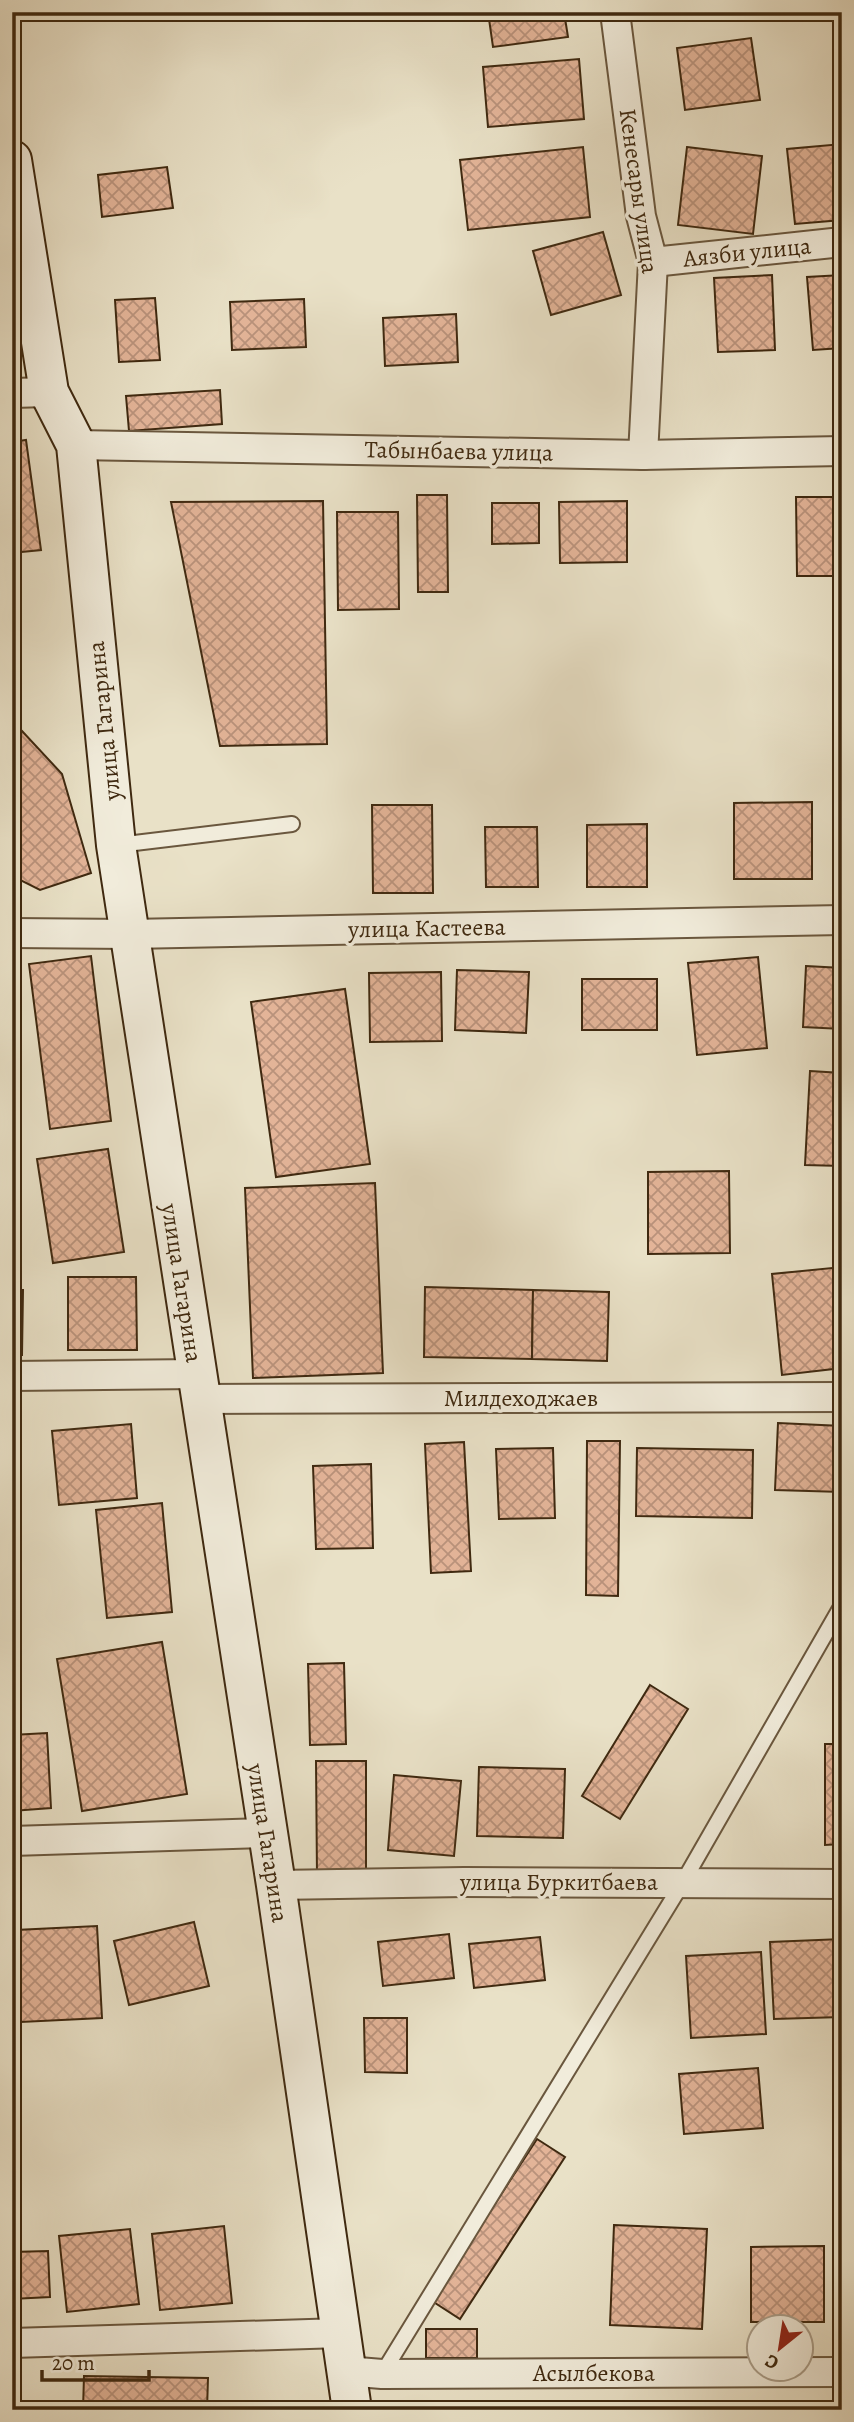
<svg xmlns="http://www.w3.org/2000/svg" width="854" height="2422" viewBox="0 0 854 2422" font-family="Alegreya,serif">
  <defs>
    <pattern id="building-cross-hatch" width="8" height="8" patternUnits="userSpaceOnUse" patternTransform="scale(1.75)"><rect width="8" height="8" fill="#e3b498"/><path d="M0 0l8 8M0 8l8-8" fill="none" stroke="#b9927b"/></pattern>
  </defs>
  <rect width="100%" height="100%" fill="#e9e1c7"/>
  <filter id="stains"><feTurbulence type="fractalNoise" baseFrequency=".00286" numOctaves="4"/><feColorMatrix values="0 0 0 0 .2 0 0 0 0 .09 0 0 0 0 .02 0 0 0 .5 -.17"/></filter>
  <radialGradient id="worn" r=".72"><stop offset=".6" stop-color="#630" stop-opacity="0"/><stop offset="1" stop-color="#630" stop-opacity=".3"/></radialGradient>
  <g fill="url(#building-cross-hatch)" stroke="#3f2910" stroke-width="2">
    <polygon points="488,12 564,12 568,37 493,47"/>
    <polygon points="751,38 760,100 685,110 677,48"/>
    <polygon points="579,59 584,119 488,127 483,67"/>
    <polygon points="842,144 842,220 795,224 787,149"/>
    <polygon points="583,147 590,217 468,230 460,160"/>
    <polygon points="687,147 762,156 753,234 678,225"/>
    <polygon points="167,167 173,208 102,217 98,175"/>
    <polygon points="603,232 621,295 551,315 533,251"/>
    <polygon points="772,275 775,350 718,352 714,278"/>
    <polygon points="842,275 842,348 813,350 807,277"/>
    <polygon points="155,298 160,360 119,362 115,300"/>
    <polygon points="304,299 306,347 232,350 230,302"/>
    <polygon points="456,314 458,362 385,366 383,318"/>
    <polygon points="220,390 222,424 129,431 126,396"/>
    <polygon points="26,440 41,550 12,553 12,442"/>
    <polygon points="417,495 447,495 448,592 418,592"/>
    <polygon points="796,497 842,497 842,576 797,576"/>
    <polygon points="323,501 327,744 220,746 171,502"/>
    <polygon points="627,501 627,562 560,563 559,502"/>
    <polygon points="492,503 539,503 539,543 492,544"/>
    <polygon points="337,512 398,512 399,609 338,610"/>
    <polygon points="22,731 62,774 91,873 40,890 12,876 12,735"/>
    <polygon points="812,802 812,879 734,879 734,803"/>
    <polygon points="372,805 432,805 433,893 373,893"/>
    <polygon points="647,824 647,887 587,887 587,825"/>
    <polygon points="485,827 537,827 538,887 486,887"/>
    <polygon points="91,956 111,1121 50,1129 29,964"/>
    <polygon points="758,957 767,1048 697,1055 688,963"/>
    <polygon points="806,966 842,968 842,1029 803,1027"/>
    <polygon points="457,970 529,972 526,1033 455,1030"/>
    <polygon points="441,972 442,1041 370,1042 369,973"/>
    <rect x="582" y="979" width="75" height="51"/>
    <polygon points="345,989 370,1164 276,1177 251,1002"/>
    <polygon points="810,1071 842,1073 842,1166 805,1165"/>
    <polygon points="108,1149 124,1252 53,1263 37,1159"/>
    <polygon points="729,1171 730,1253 648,1254 648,1172"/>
    <polygon points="375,1183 383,1373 253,1378 245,1188"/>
    <polygon points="842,1267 842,1368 782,1375 772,1274"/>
    <polygon points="68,1277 136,1277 137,1350 68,1350"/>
    <polygon points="425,1287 533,1290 532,1359 424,1357"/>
    <polygon points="12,1290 23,1290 22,1355 12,1355"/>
    <polygon points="533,1290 609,1292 607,1361 532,1359"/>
    <polygon points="778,1423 842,1426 842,1492 775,1490"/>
    <polygon points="131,1424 137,1498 59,1505 52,1431"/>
    <polygon points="587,1441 620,1441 618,1596 586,1595"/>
    <polygon points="464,1442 471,1571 431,1573 425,1444"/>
    <polygon points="553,1448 555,1518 499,1519 496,1449"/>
    <polygon points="637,1448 753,1450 752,1518 636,1516"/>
    <polygon points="371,1464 373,1548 316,1549 313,1466"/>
    <polygon points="162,1503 172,1612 107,1618 96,1510"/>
    <polygon points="162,1642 187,1794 82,1811 57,1659"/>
    <polygon points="344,1663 346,1744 310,1745 308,1664"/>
    <polygon points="650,1685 688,1709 620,1819 582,1796"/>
    <polygon points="47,1733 51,1808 12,1811 12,1735"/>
    <polygon points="825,1744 842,1744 842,1844 825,1845"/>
    <polygon points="316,1761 366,1761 366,1876 317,1876"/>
    <polygon points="479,1767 565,1769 563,1838 477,1836"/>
    <polygon points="394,1775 461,1781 454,1856 388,1850"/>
    <polygon points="194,1922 209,1986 129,2005 114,1941"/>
    <polygon points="97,1926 102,2018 21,2022 16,1930"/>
    <polygon points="449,1934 454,1978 383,1986 378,1942"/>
    <polygon points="540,1937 545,1980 474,1988 469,1944"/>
    <polygon points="842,1939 842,2017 774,2019 770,1942"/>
    <polygon points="761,1952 766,2034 691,2038 686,1956"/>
    <polygon points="364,2018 407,2018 407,2073 365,2072"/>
    <polygon points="758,2068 763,2128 684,2134 679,2074"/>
    <polygon points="537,2139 565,2157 460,2319 432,2301"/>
    <polygon points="614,2225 707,2229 702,2329 610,2325"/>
    <polygon points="224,2226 232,2303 160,2310 152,2234"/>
    <polygon points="130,2229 139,2304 67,2312 59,2236"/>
    <polygon points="824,2246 824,2322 751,2322 751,2247"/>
    <polygon points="48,2251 50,2297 12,2299 12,2252"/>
    <rect x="426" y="2329" width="51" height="29"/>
    <polygon points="84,2376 208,2378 207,2410 83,2410"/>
  </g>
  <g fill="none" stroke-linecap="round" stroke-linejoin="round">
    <g stroke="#6a573e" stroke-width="18">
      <g id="service">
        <polyline points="118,845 292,824"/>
        <polyline points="382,2374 683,1882 842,1605"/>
      </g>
    </g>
    <g stroke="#6a573e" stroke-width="32">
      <g id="minor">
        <polyline points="615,12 641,216 653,262 643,455"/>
        <polyline points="653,262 842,242"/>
        <polyline points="12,393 49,392"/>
        <polyline points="76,445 643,455 842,451"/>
        <polyline points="12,933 130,934 842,920"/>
        <polyline points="12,1376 196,1374"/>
        <polyline points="200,1399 842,1397"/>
        <polyline points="12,1841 265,1833"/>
        <polyline points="276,1885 464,1882 842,1884"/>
        <polyline points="12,2343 341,2333"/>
        <polyline points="346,2371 382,2374 842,2372"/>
      </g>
    </g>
    <g stroke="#3f2910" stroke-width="42">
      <polyline id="secondary" points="12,160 49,392 76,445 116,845 276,1885 352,2410"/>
    </g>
    <use href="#service" stroke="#f1ecdb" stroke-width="14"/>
    <use href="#minor" stroke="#f1ecdb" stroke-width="28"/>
    <use href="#secondary" stroke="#f1ecdb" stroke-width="38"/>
  </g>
  <g text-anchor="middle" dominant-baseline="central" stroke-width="7" stroke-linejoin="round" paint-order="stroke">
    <g font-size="24" fill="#3f2910" stroke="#f1ecdb">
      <text transform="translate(639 191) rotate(82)">Кенесары улица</text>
      <text transform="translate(747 252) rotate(-6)">Аязби улица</text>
      <text transform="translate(459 451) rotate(1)">Табынбаева улица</text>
      <text transform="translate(104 721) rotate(-96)">улица Гагарина</text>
      <text transform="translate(427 928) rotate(-1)">улица Кастеева</text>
      <text transform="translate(182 1283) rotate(81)">улица Гагарина</text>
      <text x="521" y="1398">Милдеходжаев</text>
      <text transform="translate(268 1843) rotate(81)">улица Гагарина</text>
      <text x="559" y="1882">улица Буркитбаева</text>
      <text x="594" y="2373">Асылбекова</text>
    </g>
  </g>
  <rect width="854" height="2422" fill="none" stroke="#e9e1c7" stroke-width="42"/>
  <rect x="14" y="14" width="826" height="2394" fill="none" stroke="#3f2910" stroke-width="3.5"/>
  <rect x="21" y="21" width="812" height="2380" fill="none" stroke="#3f2910" stroke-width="2"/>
  <g transform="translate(780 2348) rotate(210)"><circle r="33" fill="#f1ecdb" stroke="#aa9e8a" stroke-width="2"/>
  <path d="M0-5L12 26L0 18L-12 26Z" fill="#8f2418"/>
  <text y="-10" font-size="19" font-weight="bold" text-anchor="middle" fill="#3f2910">С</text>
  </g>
  <path d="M42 2370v10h107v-10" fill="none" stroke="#3f2910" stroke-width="3.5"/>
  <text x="52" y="2370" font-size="21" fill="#3f2910" stroke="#f1ecdb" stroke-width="5" paint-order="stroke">20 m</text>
  <rect width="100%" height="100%" filter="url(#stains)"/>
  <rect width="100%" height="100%" fill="url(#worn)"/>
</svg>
